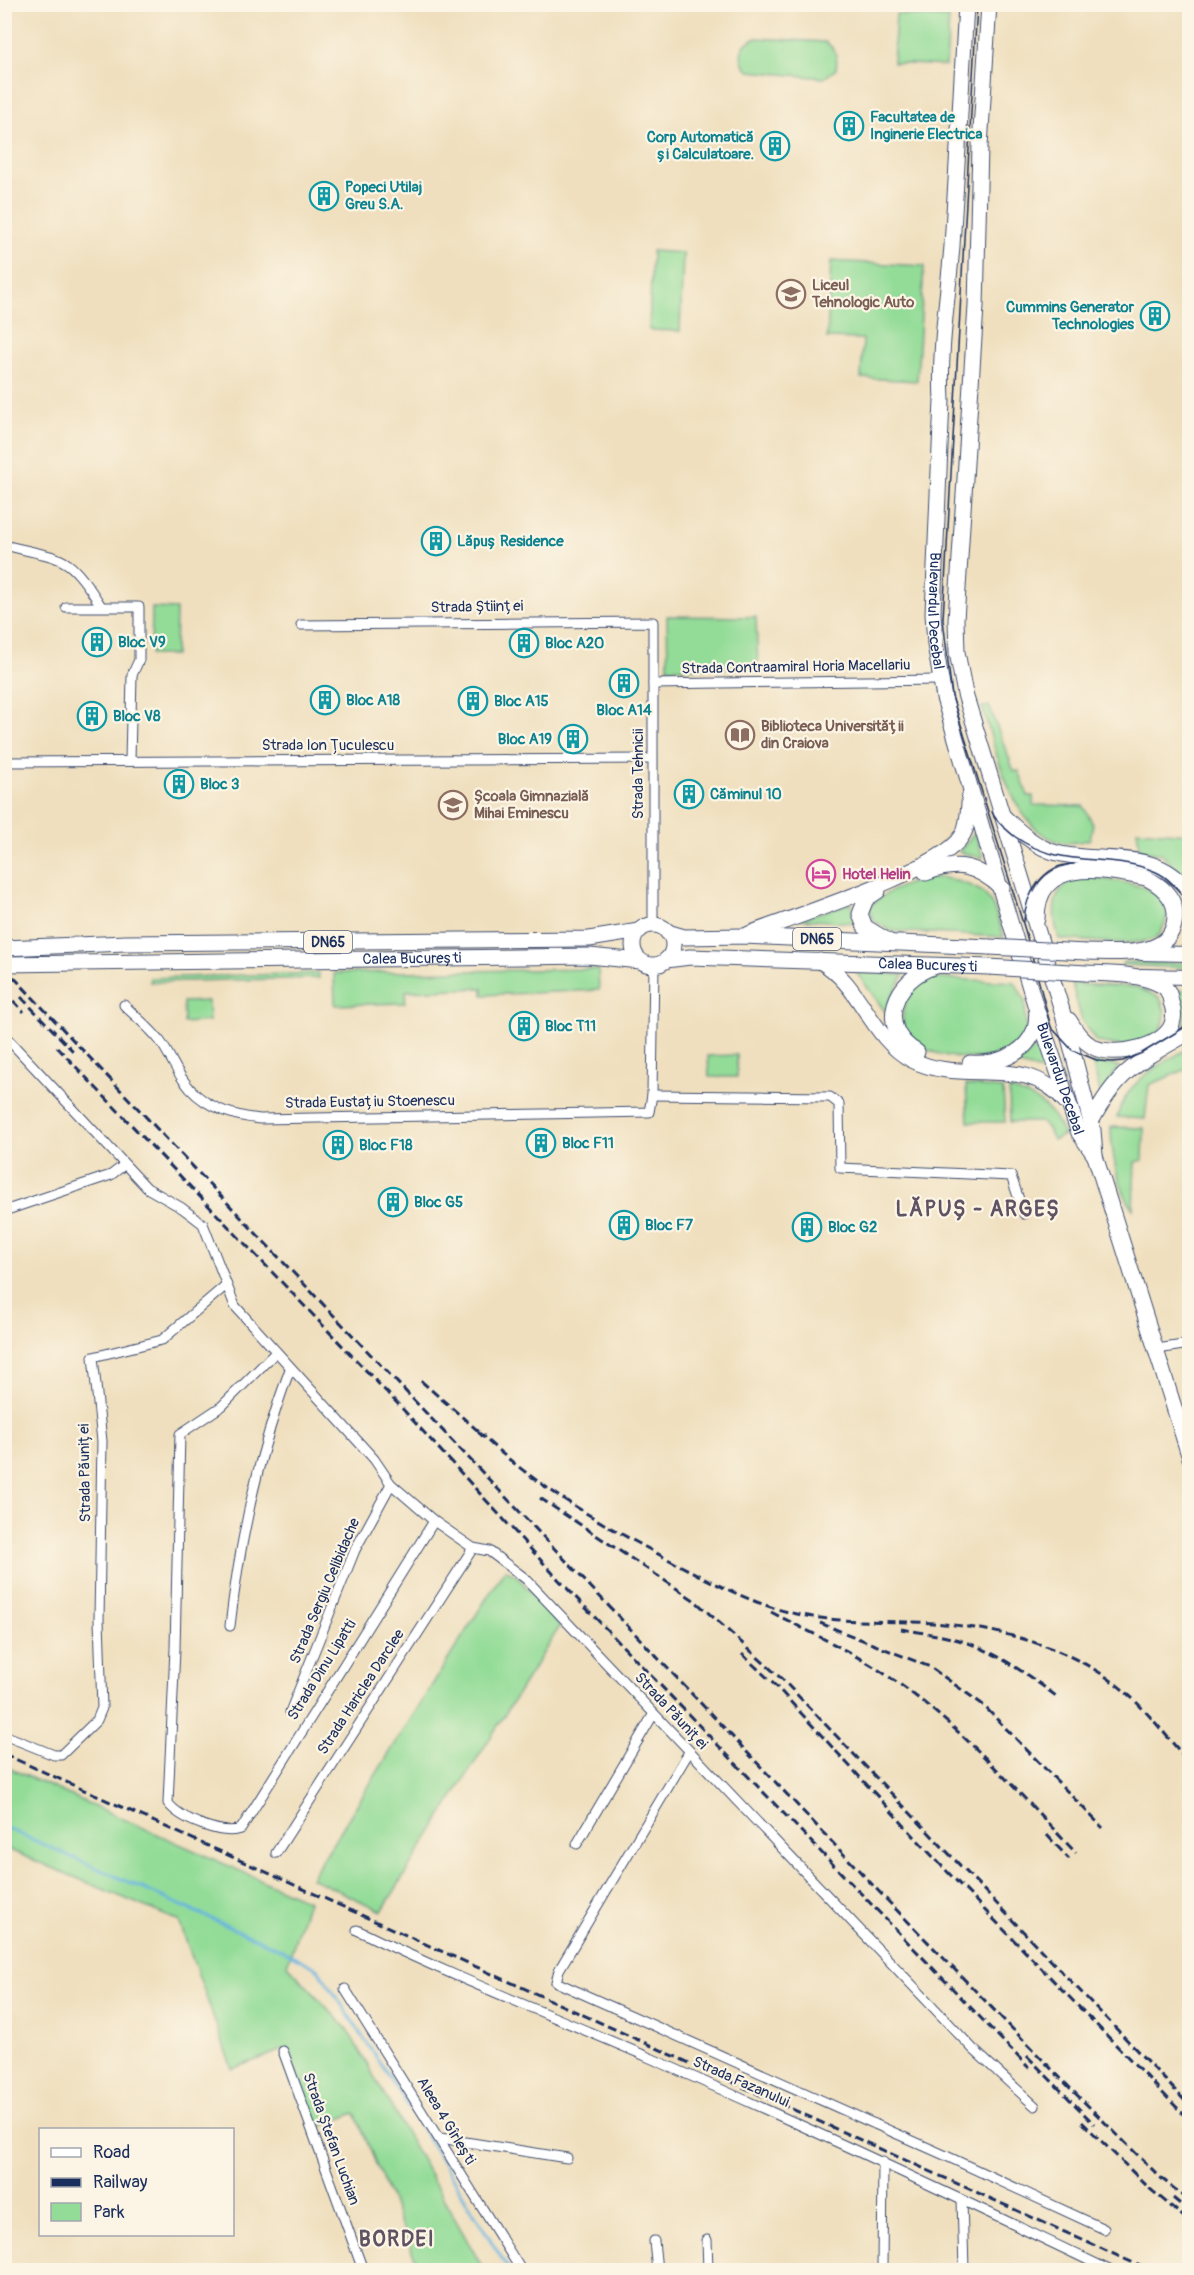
<svg xmlns="http://www.w3.org/2000/svg" width="1194" height="2275" viewBox="0 0 1194 2275" font-family="Pangolin,sans-serif">
  <rect width="100%" height="100%" fill="#fcf5e5"/>
  <filter id="ink" filterUnits="userSpaceOnUse"><feTurbulence type="fractalNoise" baseFrequency=".0167" numOctaves="2"/><feDisplacementMap in="SourceGraphic" scale="12" xChannelSelector="R" yChannelSelector="G"/><feConvolveMatrix kernelMatrix="1 2 1 2 8 2 1 2 1" color-interpolation-filters="sRGB"/></filter>
  <filter id="wash" filterUnits="userSpaceOnUse"><feTurbulence type="fractalNoise" baseFrequency=".008" numOctaves="4" result="noise"/><feDisplacementMap in="SourceGraphic" scale="24" xChannelSelector="R" yChannelSelector="G"/><feGaussianBlur stdDeviation="1.35" result="paint"/><feColorMatrix in="noise" values="0 0 0 0 0 0 0 0 0 0 0 0 0 0 0 0 0 1.4 0 .05"/><feComposite in="paint" operator="in"/></filter>
  <g filter="url(#wash)">
    <rect width="100%" height="100%" fill="#efdfbe"/>
    <g fill="#93dc97" stroke="#57867a" stroke-width="1.5">
      <polygon points="896,14 949,18 946,66 893,63"/>
      <path d="M757 38 825 42C836 49 838 56 836 69L824 78 749 71C736 59 740 42 757 38Z"/>
      <polygon points="652,251 683,253 680,331 649,330"/>
      <polygon points="831,261 924,266 917,381 861,378 863,339 827,338"/>
      <polygon points="152,608 176,609 175,655 151,655"/>
      <polygon points="667,616 756,617 758,668 668,668"/>
      <path d="M989 706 1014 771H1019L1028 796H1033L1034 805 1083 806 1093 824 1090 839C1018 864 998 755 982 707Z"/>
      <polygon points="1137,830 1189,834 1189,883 1162,854 1140,851"/>
      <polygon points="975,832 983,858 959,852"/>
      <path d="M941 877C988 889 989 891 1004 937L891 931 873 920 869 908C886 889 916 879 941 877Z"/>
      <path d="M1081 877C1104 879 1180 882 1165 923 1162 930 1159 938 1151 940 1128 946 1084 940 1059 939 1051 913 1050 886 1081 877Z"/>
      <polygon points="852,903 852,923 799,919"/>
      <polygon points="1123,962 1189,963 1189,968 1122,965"/>
      <polygon points="598,969 599,990 483,995 483,988 406,991 405,1003 335,1005 334,973"/>
      <polygon points="856,972 904,975 889,1001 887,1014"/>
      <polygon points="319,973 319,978 150,982 150,978"/>
      <path d="M928 978 1015 982 1025 1001 1026 1032C1023 1037 1019 1043 1015 1047 992 1068 897 1061 903 1014 905 997 913 988 928 978Z"/>
      <path d="M1072 984 1136 987 1159 997C1173 1020 1159 1040 1134 1045 1123 1048 1107 1043 1096 1042L1082 1021Z"/>
      <polygon points="1178,990 1189,990 1189,1021 1184,1024 1184,1007"/>
      <polygon points="208,1001 209,1021 184,1023 183,1002"/>
      <polygon points="1037,1044 1045,1072 1015,1064 1026,1057"/>
      <path d="M1185 1050 1187 1069 1149 1085 1145 1119 1117 1117C1127 1081 1154 1068 1185 1050Z"/>
      <polygon points="737,1055 737,1077 709,1077 708,1056"/>
      <polygon points="1092,1062 1119,1066 1101,1095"/>
      <polygon points="966,1085 1003,1089 1005,1122 968,1122"/>
      <path d="M1009 1090C1037 1096 1052 1108 1064 1135L1053 1140 1048 1129 1040 1122H1010Z"/>
      <path d="M1111 1127 1144 1128 1143 1160 1135 1162 1133 1209C1118 1189 1111 1152 1111 1127Z"/>
      <polygon points="505,1569 515,1574 560,1626 382,1911 311,1878"/>
      <polygon points="4,1766 308,1901 287,1965 347,2029 484,2270 420,2270 355,2113 316,2128 288,2048 232,2069 179,1921 5,1848"/>
    </g>
    <g fill="none" stroke-linecap="round" stroke-linejoin="round">
      <polyline stroke="#66b3df" stroke-width="3" points="4,1827 282,1950 318,1969 400,2093 509,2270"/>
    </g>
  </g>
  <g filter="url(#ink)">
    <g fill="none" stroke-linecap="round" stroke-linejoin="round">
      <g stroke="#3b496c" stroke-width="11">
        <g id="minor">
          <path d="M4 545C63 560 67 551 101 606"/>
          <polyline points="66,607 139,607 139,660 132,675 130,761"/>
          <polyline points="301,625 653,622 653,926"/>
          <polyline points="653,684 940,680"/>
          <polyline points="4,762 652,759"/>
          <path d="M124 1005C136 1017 150 1028 160 1041 169 1053 175 1069 184 1081 201 1106 232 1116 260 1119L649 1112 652 1095 654 965"/>
          <polyline points="4,1035 147,1188 182,1208 203,1224 235,1306 374,1459 391,1484 434,1521 473,1548 489,1551 526,1579 973,2049 1035,2106"/>
          <polyline points="652,1095 830,1097 839,1104 840,1168 1011,1176 1024,1214"/>
          <polyline points="4,1211 111,1175 124,1165"/>
          <polyline points="1157,1349 1190,1344"/>
          <path d="M275 1353 222 1406 180 1434 175 1649 168 1803C180 1819 222 1836 241 1829L434 1521"/>
          <path d="M230 1626C240 1538 259 1452 290 1369"/>
          <polyline points="290,1712 355,1550 391,1484"/>
          <polyline points="4,1735 54,1755 61,1755 97,1720 102,1708 99,1620 102,1441 93,1357 162,1340 225,1286"/>
          <polyline points="689,1752 559,1970 556,1982 942,2154 1104,2229"/>
          <polyline points="577,1844 653,1715"/>
          <polyline points="276,1853 473,1548"/>
          <path d="M357 1930C453 1977 551 2015 648 2057 803 2125 957 2197 1109 2270"/>
          <polyline points="345,1989 521,2270"/>
          <polyline points="283,2051 363,2270"/>
          <polyline points="440,2138 567,2158"/>
          <polyline points="962,2200 964,2270"/>
          <polyline points="707,2240 708,2270"/>
          <polyline points="654,2241 657,2270"/>
          <polyline points="882,2270 883,2162"/>
        </g>
      </g>
      <g stroke="#3b496c" stroke-width="16">
        <g id="secondary">
          <polyline points="1141,953 1190,954"/>
          <polyline points="1141,976 1190,977"/>
        </g>
      </g>
      <g stroke="#3b496c" stroke-width="17">
        <g id="primary">
          <path id="s1" d="M966 4C962 85 957 165 952 246 948 298 939 348 942 400L933 613 935 644 944 698 991 858 1037 1011 1079 1133 1095 1156"/>
          <polyline points="989,4 980,146 976,306 956,620 957,652 965,694 1061,1007 1093,1130 1095,1156 1190,1458"/>
          <path d="M1001 814C1016 829 1036 848 1057 853 1107 865 1154 846 1190 892"/>
          <path d="M926 873C958 860 977 866 1002 888"/>
          <polyline points="878,891 866,899 860,914 865,927 888,941"/>
          <path d="M1037 919C1037 855 1104 870 1146 878 1159 884 1174 896 1175 912 1177 960 1119 952 1086 952"/>
          <circle cx="653" cy="945" r="20"/>
          <polyline points="667,932 684,937 743,936 989,947"/>
          <path d="M749 934C790 918 944 869 962 836 969 825 968 808 970 795"/>
          <polyline points="4,948 126,943 589,939 639,931"/>
          <path id="s2" d="M666 960 690 957 989 967"/>
          <path d="M820 961C862 985 870 1038 912 1060 963 1086 1026 1052 1066 1102"/>
          <path id="s3" d="M4 964 589 956 640 961"/>
          <path d="M1069 1020C1076 1031 1081 1040 1093 1047 1114 1058 1169 1047 1173 1020 1174 1015 1173 1007 1171 1002 1170 996 1169 990 1163 986 1139 973 1112 974 1086 973"/>
          <path d="M917 1052C875 1028 894 978 936 966"/>
          <path d="M970 1063C994 1065 1024 1056 1034 1031 1037 1026 1036 1018 1037 1012"/>
          <path d="M1091 1122C1118 1069 1140 1061 1190 1032"/>
        </g>
      </g>
      <use href="#minor" stroke="#fff" stroke-width="9"/>
      <use href="#secondary" stroke="#fff" stroke-width="14"/>
      <use href="#primary" stroke="#fff" stroke-width="15"/>
      <g stroke="#1b2f5e" stroke-width="1.5">
        <polyline points="977,4 943,619 952,696 1025,930 1051,1027 1072,1050 1099,1061 1112,1062 1123,1061 1142,1053 1190,1024"/>
        <path d="M992 812C996 822 1006 829 1014 836 1063 871 1108 851 1156 872 1170 878 1180 892 1190 904"/>
        <path d="M1024 921C1025 894 1044 864 1074 864"/>
      </g>
      <g stroke="#1b2f5e" stroke-width="3" stroke-dasharray="9 4.5" stroke-linecap="butt">
        <polyline points="4,967 886,1899 1073,2091 1161,2178 1190,2201"/>
        <polyline points="4,991 24,1012"/>
        <polyline points="21,997 73,1051"/>
        <polyline points="57,1047 398,1404 559,1580 1029,2068"/>
        <polyline points="421,1381 484,1436"/>
        <path d="M478 1432C537 1488 605 1526 677 1564 716 1584 758 1607 802 1615 846 1624 889 1620 933 1623 1001 1628 1082 1649 1133 1699 1153 1718 1171 1742 1190 1763"/>
        <polyline points="540,1498 694,1600 783,1680 1190,2106"/>
        <path d="M771 1612C815 1635 862 1656 902 1686 967 1733 1021 1795 1076 1853"/>
        <polyline points="820,1623 930,1667 982,1704 1103,1828"/>
        <path d="M901 1629C917 1632 935 1634 951 1638 990 1647 1024 1672 1056 1696"/>
        <polyline points="742,1654 777,1687 936,1860 1190,2121"/>
        <polyline points="4,1754 1149,2270"/>
        <polyline points="1047,1835 1069,1859"/>
        <polyline points="1027,2056 1094,2124"/>
        <polyline points="1082,2122 1149,2188 1190,2222"/>
        <polyline points="1173,2198 1190,2212"/>
      </g>
      <g stroke="#3b496c" stroke-width="17" stroke-linecap="butt">
        <g id="primary-bridge">
          <polyline points="989,947 1086,952"/>
          <polyline points="989,967 1086,973"/>
        </g>
      </g>
      <use href="#primary-bridge" stroke="#fff" stroke-width="15"/>
    </g>
  </g>
  <defs>
    <g id="building-ring" transform="scale(1.5)"><circle r="9.5" fill="#fcf5e5" stroke="#0f9aa8" stroke-width="1.5"/><path d="M-4-6H4V6H1V3H-1V6H-4ZM-2.5-4.3h1.7v1.8h-1.7ZM.8-4.3h1.7v1.8H.8ZM-2.5-1h1.7V.8h-1.7ZM.8-1h1.7V.8H.8Z" fill="#0f9aa8"/></g>
    <g id="school-ring" transform="scale(1.5)"><circle r="9.5" fill="#fcf5e5" stroke="#8d6e63" stroke-width="1.5"/><path d="M0-5L7-2L0 1L-7-2ZM-4 1L0 2.5L4 1V4Q0 6-4 4Z" fill="#8d6e63"/></g>
    <g id="library-ring" transform="scale(1.5)"><circle r="9.5" fill="#fcf5e5" stroke="#8d6e63" stroke-width="1.5"/><path d="M-6-4Q-3-5.5-.7-3.5V5Q-3 3-6 4ZM6-4Q3-5.5 .7-3.5V5Q3 3 6 4Z" fill="#8d6e63"/></g>
    <g id="hotel-ring" transform="scale(1.5)"><circle r="9.5" fill="#fcf5e5" stroke="#d1479c" stroke-width="1.5"/><path d="M-6-4.5h1.5V1H6V5H4.5V3h-9V5H-6ZM-4 0a1.8 1.8 0 1 1 3.6 0ZM.5 0V-2.5h3Q6-2.5 6 0Z" fill="#d1479c"/></g>
  </defs>
  <g fill-rule="evenodd">
    <use href="#building-ring" x="849" y="126"/>
    <use href="#building-ring" x="775" y="146"/>
    <use href="#building-ring" x="324" y="196"/>
    <use href="#school-ring" x="791" y="294"/>
    <use href="#building-ring" x="1155" y="316"/>
    <use href="#building-ring" x="436" y="541"/>
    <use href="#building-ring" x="97" y="642"/>
    <use href="#building-ring" x="524" y="643"/>
    <use href="#building-ring" x="624" y="683"/>
    <use href="#building-ring" x="325" y="700"/>
    <use href="#building-ring" x="473" y="701"/>
    <use href="#building-ring" x="92" y="716"/>
    <use href="#library-ring" x="740" y="735"/>
    <use href="#building-ring" x="573" y="739"/>
    <use href="#building-ring" x="179" y="784"/>
    <use href="#building-ring" x="689" y="794"/>
    <use href="#school-ring" x="453" y="805"/>
    <use href="#hotel-ring" x="821" y="874"/>
    <use href="#building-ring" x="524" y="1026"/>
    <use href="#building-ring" x="541" y="1143"/>
    <use href="#building-ring" x="338" y="1145"/>
    <use href="#building-ring" x="393" y="1202"/>
    <use href="#building-ring" x="624" y="1225"/>
    <use href="#building-ring" x="807" y="1227"/>
  </g>
  <g text-anchor="middle" dominant-baseline="central" stroke-width="4.5" stroke-linejoin="round" paint-order="stroke">
    <g fill="#fcf5e5" stroke="#5e6a86" stroke-width="1.5">
      <rect x="793" y="928" width="48" height="22" rx="4.5"/>
      <rect x="304" y="931" width="48" height="22" rx="4.5"/>
    </g>
    <g font-size="14" font-weight="bold" fill="#1b2f5e">
      <text x="817" y="939">DN65</text>
      <text x="328" y="942">DN65</text>
    </g>
    <g font-size="15" font-weight="bold" fill="#0d838f" stroke="#fcf5e5" text-anchor="start">
      <text x="870" y="117">Facultatea de<tspan x="870" dy="17">Inginerie Electrica</tspan></text>
      <text x="754" y="137" text-anchor="end">Corp Automatică<tspan x="754" dy="17">și Calculatoare.</tspan></text>
      <text x="345" y="187">Popeci Utilaj<tspan x="345" dy="17">Greu S.A.</tspan></text>
      <text x="1134" y="307" text-anchor="end">Cummins Generator<tspan x="1134" dy="17">Technologies</tspan></text>
      <text x="457" y="541">Lăpuș Residence</text>
      <text x="118" y="642">Bloc V9</text>
      <text x="545" y="643">Bloc A20</text>
      <text x="346" y="700">Bloc A18</text>
      <text x="494" y="701">Bloc A15</text>
      <text x="624" y="710" text-anchor="middle">Bloc A14</text>
      <text x="113" y="716">Bloc V8</text>
      <text x="552" y="739" text-anchor="end">Bloc A19</text>
      <text x="200" y="784">Bloc 3</text>
      <text x="710" y="794">Căminul 10</text>
      <text x="545" y="1026">Bloc T11</text>
      <text x="562" y="1143">Bloc F11</text>
      <text x="359" y="1145">Bloc F18</text>
      <text x="414" y="1202">Bloc G5</text>
      <text x="645" y="1225">Bloc F7</text>
      <text x="828" y="1227">Bloc G2</text>
    </g>
    <g font-size="15" font-weight="bold" fill="#785e54" stroke="#fcf5e5" text-anchor="start">
      <text x="812" y="285">Liceul<tspan x="812" dy="17">Tehnologic Auto</tspan></text>
      <text x="761" y="726">Biblioteca Universității<tspan x="761" dy="17">din Craiova</tspan></text>
      <text x="474" y="796">Școala Gimnazială<tspan x="474" dy="17">Mihai Eminescu</tspan></text>
    </g>
    <g font-size="15" fill="#1b2f5e" stroke="#fcf5e5">
      <text transform="translate(477 607) rotate(-1)">Strada Științei</text>
      <text stroke="none"><textPath href="#s1" startOffset="608">Bulevardul Decebal</textPath></text>
      <text transform="translate(796 667) rotate(-1)">Strada Contraamiral Horia Macellariu</text>
      <text x="328" y="745">Strada Ion Țuculescu</text>
      <text transform="translate(638 774) rotate(-90)">Strada Tehnicii</text>
      <text stroke="none"><textPath href="#s3" startOffset="408">Calea București</textPath></text>
      <text stroke="none"><textPath href="#s2" startOffset="262">Calea București</textPath></text>
      <text stroke="none"><textPath href="#s1" startOffset="1094">Bulevardul Decebal</textPath></text>
      <text transform="translate(370 1102) rotate(-1)">Strada Eustațiu Stoenescu</text>
      <text transform="translate(85 1473) rotate(-91)">Strada Păuniței</text>
      <text transform="translate(325 1591) rotate(-67)">Strada Sergiu Celibidache</text>
      <text transform="translate(322 1670) rotate(-58)">Strada Dinu Lipatti</text>
      <text transform="translate(361 1692) rotate(-57)">Strada Hariclea Darclee</text>
      <text transform="translate(671 1711) rotate(47)">Strada Păuniței</text>
      <text transform="translate(741 2082) rotate(24)">Strada Fazanului</text>
      <text transform="translate(446 2121) rotate(59)">Aleea 4 Gîrlești</text>
      <text transform="translate(331 2139) rotate(70)">Strada Ștefan Luchian</text>
    </g>
    <g font-size="15" font-weight="bold" fill="#b23c85" stroke="#fcf5e5" text-anchor="start">
      <text x="842" y="874">Hotel Helin</text>
    </g>
    <g font-size="21" font-weight="bold" letter-spacing="1.5" fill="#5f5363" stroke="#fcf5e5">
      <text x="978" y="1209">LĂPUȘ - ARGEȘ</text>
      <text x="397" y="2239">BORDEI</text>
    </g>
  </g>
  <rect width="1194" height="2275" fill="none" stroke="#fcf5e5" stroke-width="24"/>
  <rect x="39" y="2128" width="195" height="108" fill="#fcf5e5" stroke="#a2a6af" stroke-width="1.5"/>
  <rect x="51" y="2148" width="30" height="9" fill="#ffffff" stroke="#a2a6af" stroke-width="1.5"/>
  <text x="93" y="2158" font-size="18" fill="#1b2f5e">Road</text>
  <rect x="51" y="2178" width="30" height="9" fill="#1b2f5e" stroke="#a2a6af" stroke-width="1.5"/>
  <text x="93" y="2188" font-size="18" fill="#1b2f5e">Railway</text>
  <rect x="51" y="2203" width="30" height="18" fill="#93dc97" stroke="#a2a6af" stroke-width="1.5"/>
  <text x="93" y="2218" font-size="18" fill="#1b2f5e">Park</text>
</svg>
